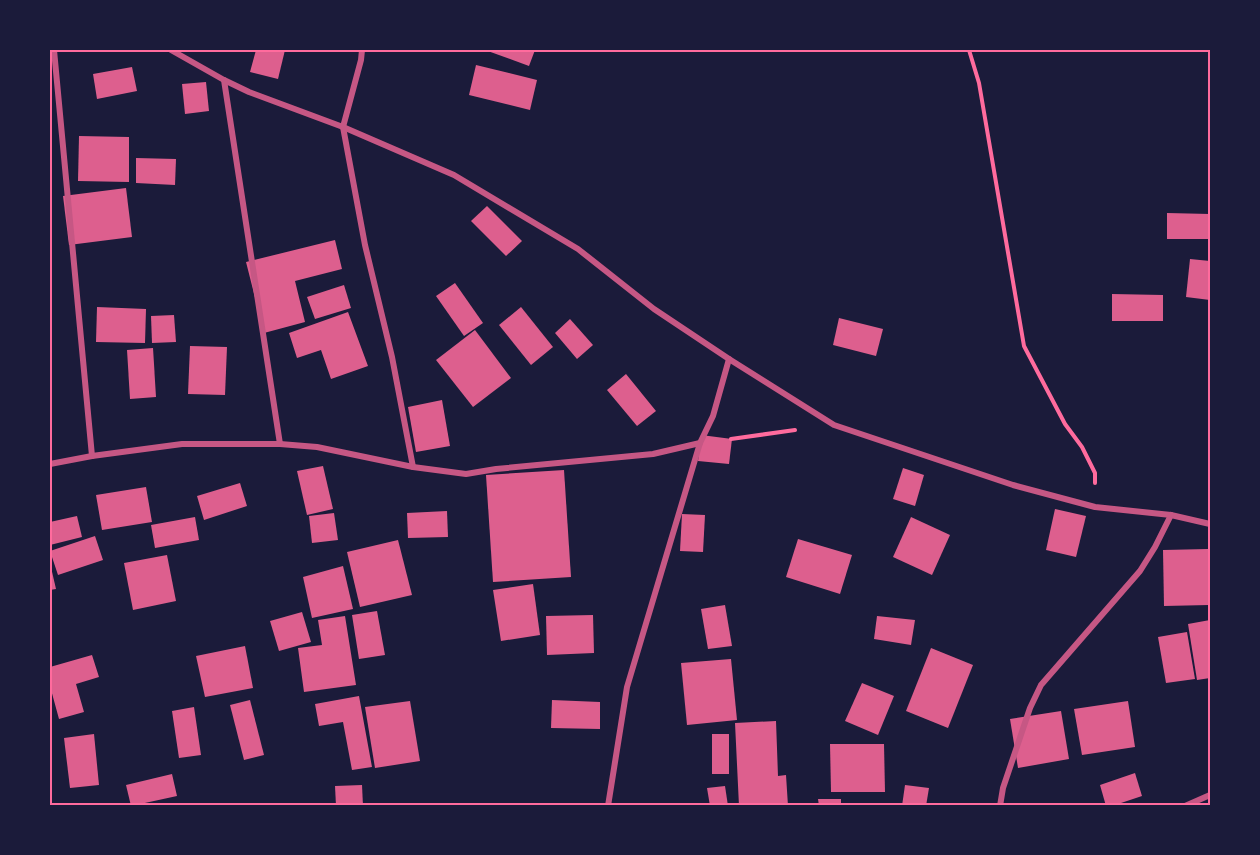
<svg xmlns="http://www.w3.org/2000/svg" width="1260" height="855" viewBox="0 0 1260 855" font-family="'Titillium Web',sans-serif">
  <rect width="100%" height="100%" fill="#1b1b3a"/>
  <g fill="#dd5f8e">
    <polygon points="256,50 285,50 278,79 250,72"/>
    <polygon points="485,50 535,50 529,66"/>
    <polygon points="476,65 537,80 530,110 469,95"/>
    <polygon points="132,67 137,91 97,99 93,74"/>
    <polygon points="206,82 209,111 185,114 182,84"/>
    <polygon points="79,136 129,137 129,182 78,181"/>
    <polygon points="136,158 176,159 175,185 136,183"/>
    <polygon points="126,188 132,237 69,245 63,196"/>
    <polygon points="487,206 522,241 506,256 471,221"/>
    <polygon points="1167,213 1210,214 1210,239 1167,239"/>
    <polygon points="335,240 342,269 295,281 305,322 264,333 246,262"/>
    <polygon points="1190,259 1210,261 1210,300 1186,297"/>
    <polygon points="455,283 483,323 464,336 436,296"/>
    <polygon points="344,285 351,308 315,319 307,297"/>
    <polygon points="1112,294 1163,295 1163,321 1112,321"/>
    <polygon points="97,307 146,309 145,343 96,342"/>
    <polygon points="521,307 553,347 531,365 499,325"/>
    <polygon points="348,312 368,366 331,379 321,350 297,358 289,333"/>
    <polygon points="174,315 176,342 152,343 151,316"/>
    <polygon points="839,318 883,329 876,356 833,345"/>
    <polygon points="570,319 593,345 577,359 555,333"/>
    <polygon points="475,330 511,378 473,407 436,360"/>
    <polygon points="190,346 227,347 225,395 188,394"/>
    <polygon points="153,348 156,397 130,399 127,350"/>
    <polygon points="626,374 656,411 637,426 607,390"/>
    <polygon points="442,400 450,446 416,452 408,407"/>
    <polygon points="701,435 732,439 729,464 698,461"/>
    <polygon points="323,466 333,509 307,515 297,471"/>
    <polygon points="903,468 924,475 915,506 893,499"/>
    <polygon points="564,470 571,577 493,582 486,475"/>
    <polygon points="240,483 247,506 204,520 197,496"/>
    <polygon points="146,487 152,522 102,530 96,495"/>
    <polygon points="1055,509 1086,516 1076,557 1046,550"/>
    <polygon points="447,511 448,537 408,538 407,513"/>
    <polygon points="334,513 338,540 312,543 309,516"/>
    <polygon points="682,514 705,515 703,552 680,551"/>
    <polygon points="77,516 82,537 50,545 50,522"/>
    <polygon points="195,517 199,540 155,548 151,525"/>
    <polygon points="911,517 950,535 932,575 893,557"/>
    <polygon points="95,536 103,560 58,575 50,551"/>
    <polygon points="798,539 852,555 840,594 786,577"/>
    <polygon points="398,540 412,595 360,607 347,552"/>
    <polygon points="1208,549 1209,605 1164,606 1163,550"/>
    <polygon points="167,555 176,601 133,610 124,563"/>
    <polygon points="50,563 56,589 50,590"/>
    <polygon points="343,566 353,609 312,618 303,577"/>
    <polygon points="533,584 540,635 501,641 493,590"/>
    <polygon points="725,605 732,646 708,649 701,609"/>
    <polygon points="377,611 385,655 359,659 352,615"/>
    <polygon points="302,612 311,642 279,651 270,621"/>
    <polygon points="593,615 594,653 547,655 546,616"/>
    <polygon points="345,616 356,685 304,692 298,648 322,645 318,620"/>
    <polygon points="877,616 915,620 911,645 874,639"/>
    <polygon points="1210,620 1210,678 1197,680 1188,624"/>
    <polygon points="1187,632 1195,679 1166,683 1158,637"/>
    <polygon points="245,646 253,688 205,697 196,656"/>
    <polygon points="931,648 973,665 948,728 906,711"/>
    <polygon points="92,655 99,677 76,684 84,712 59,719 50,686 50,667"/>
    <polygon points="731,659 737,720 687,725 681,663"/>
    <polygon points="862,683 894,696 878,735 845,721"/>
    <polygon points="359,696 372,767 352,770 343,722 319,726 315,704"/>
    <polygon points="250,700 264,755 244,760 230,705"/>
    <polygon points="552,700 600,702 600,729 551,728"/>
    <polygon points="410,701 420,761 375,768 365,707"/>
    <polygon points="1128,701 1135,747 1082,755 1074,709"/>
    <polygon points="194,707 201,755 179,758 172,711"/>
    <polygon points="1061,711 1069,759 1018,768 1010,719"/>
    <polygon points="776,721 778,776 786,775 788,806 739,806 735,723"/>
    <polygon points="94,734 99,785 70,788 64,738"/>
    <rect x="712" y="734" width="17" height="40"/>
    <polygon points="830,744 884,744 885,792 831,792"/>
    <polygon points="1135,773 1142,796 1112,806 1106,806 1100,785"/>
    <polygon points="172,774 177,796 131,806 126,785"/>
    <polygon points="362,785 363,806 336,806 335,786"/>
    <polygon points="905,785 929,788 926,806 902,806"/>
    <polygon points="725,786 728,806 710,806 707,788"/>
    <polygon points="818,799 841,799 841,806 819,806"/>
  </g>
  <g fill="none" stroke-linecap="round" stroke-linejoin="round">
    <g stroke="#ff6b9d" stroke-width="4">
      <polyline points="969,50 979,83 1024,346 1065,424 1082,447 1095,473 1095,483"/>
      <polyline points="731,439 795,430"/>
    </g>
    <g stroke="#c65784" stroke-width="6">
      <polyline points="54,50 92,456"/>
      <polyline points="171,50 224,80 249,92 343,127 454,175 578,249 654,309 729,359 834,425 1013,485 1095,507 1171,515 1210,524"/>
      <polyline points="362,50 361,60 343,127 365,245 392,357 413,467"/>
      <polyline points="224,80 280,444"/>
      <polyline points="50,464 92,456 182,444 280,444 317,447 413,467 466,474 496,469 653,454 700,443"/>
      <polyline points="608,806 627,687 700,443 713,416 729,359"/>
      <polyline points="1000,806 1003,788 1030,708 1041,685 1140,571 1155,547 1171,515"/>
      <polyline points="1185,806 1210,795"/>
    </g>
  </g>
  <rect width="1260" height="855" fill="none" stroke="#1b1b3a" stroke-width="102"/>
  <rect x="51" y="51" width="1158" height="753" fill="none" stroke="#ff6b9d" stroke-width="2"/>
</svg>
